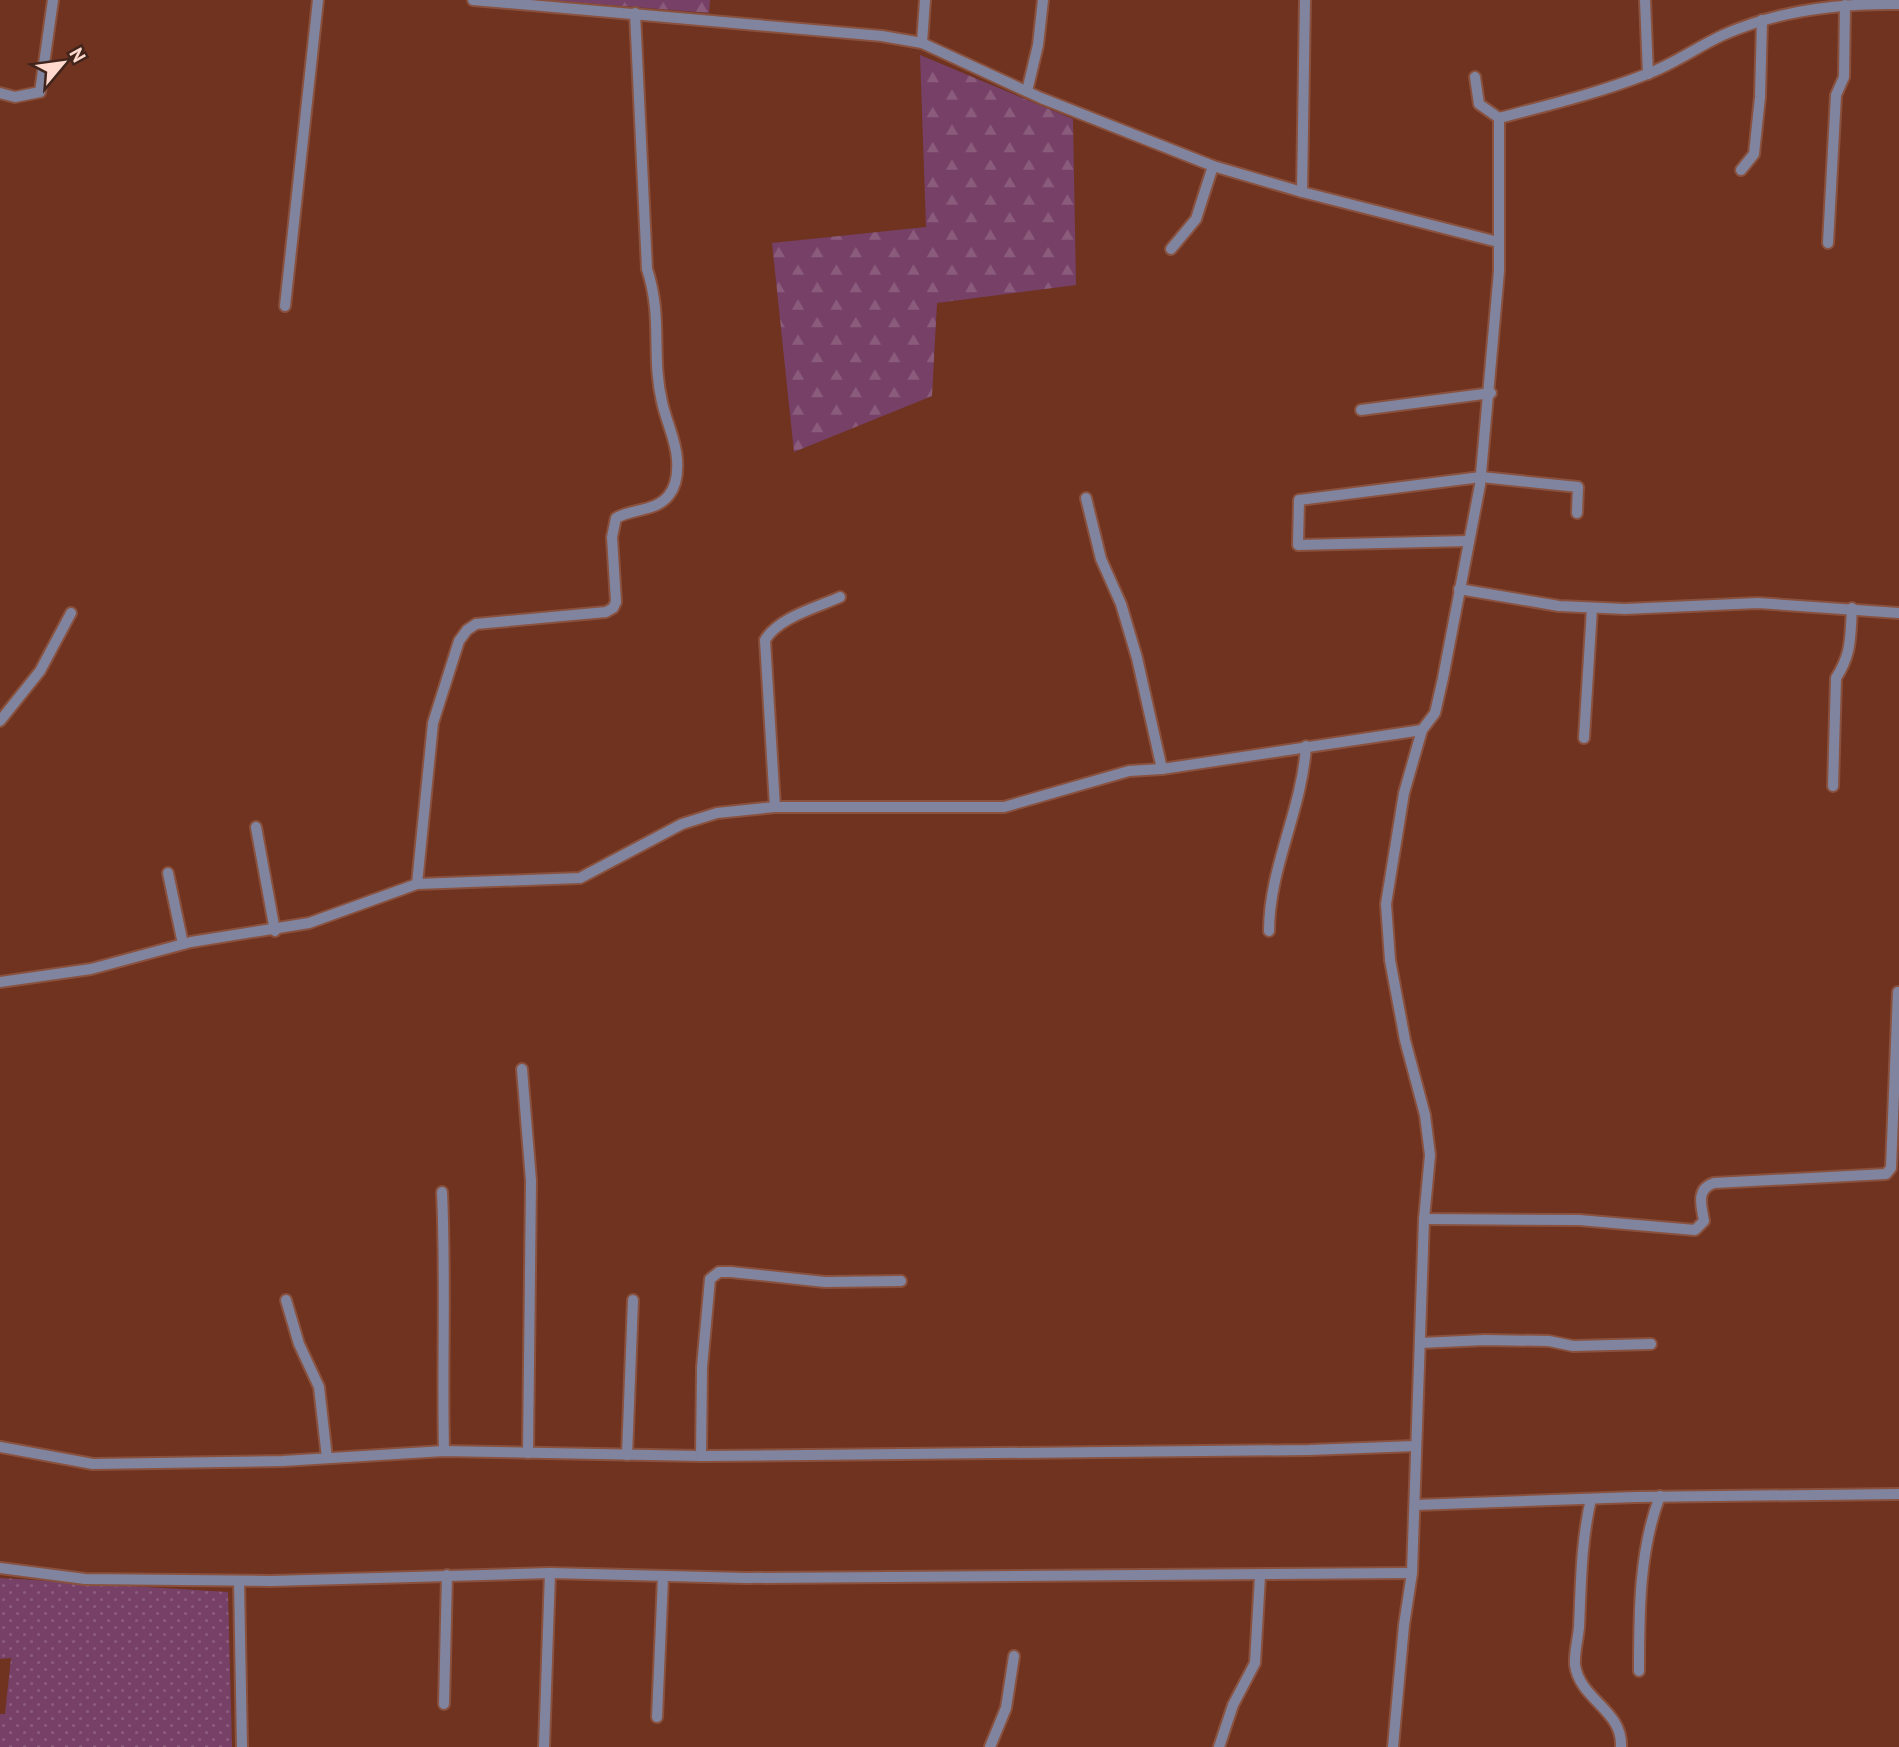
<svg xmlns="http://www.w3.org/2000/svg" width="1899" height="1747" viewBox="0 0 1899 1747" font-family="'PT Sans',sans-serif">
  <defs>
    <pattern id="green-dots" width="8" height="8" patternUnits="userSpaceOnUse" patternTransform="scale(1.75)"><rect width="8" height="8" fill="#764067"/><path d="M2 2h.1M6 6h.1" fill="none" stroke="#8b5b7c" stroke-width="1.8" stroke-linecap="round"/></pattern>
    <pattern id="forest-firs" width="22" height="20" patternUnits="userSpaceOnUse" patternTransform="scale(1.75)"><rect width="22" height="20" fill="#764067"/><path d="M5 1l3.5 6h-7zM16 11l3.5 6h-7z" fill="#8b5b7c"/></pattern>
  </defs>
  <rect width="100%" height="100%" fill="#6f331f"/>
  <polygon fill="url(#green-dots)" points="0,1578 228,1592 232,1747 0,1747 0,1714 5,1714 11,1658 0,1659"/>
  <g fill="url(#forest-firs)">
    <polygon points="548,0 710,0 709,13"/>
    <polygon points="920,55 1073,119 1076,285 937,303 932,396 794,452 772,243 926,227"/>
  </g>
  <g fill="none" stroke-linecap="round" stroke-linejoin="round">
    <g stroke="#89513e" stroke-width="14">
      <g id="minor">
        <polyline points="473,0 882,36 922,43 1041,98 1213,166 1302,192"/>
        <polyline points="1305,0 1302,192 1498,242"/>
        <polyline points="1645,0 1648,74"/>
        <polyline points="922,43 925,0"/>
        <polyline points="1475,77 1479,104 1499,118"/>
        <polyline points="1027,91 1038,45 1043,0"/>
        <polyline points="0,93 15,97 40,92 53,0"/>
        <polyline points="1741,170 1754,154 1760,97 1762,20"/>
        <polyline points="1828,243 1836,95 1844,77 1845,5"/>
        <polyline points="1171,249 1196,219 1213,166"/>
        <polyline points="285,306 318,0"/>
        <polyline points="1361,410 1491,393"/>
        <polyline points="1086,498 1101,559 1121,604 1137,658 1162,769"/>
        <polyline points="1469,541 1298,545 1299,500 1481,477 1578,487 1577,513"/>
        <polyline points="1459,589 1559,606 1625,609 1758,603 1899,613"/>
        <polyline points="0,721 40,671 71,613"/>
        <polyline points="1584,738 1592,608"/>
        <path d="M1833 786 1836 678C1852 653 1850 638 1852 608"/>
        <path d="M775 807 765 640C779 617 816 608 840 597"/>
        <polyline points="256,827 275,931"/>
        <polyline points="168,873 183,944"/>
        <path d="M417 884 433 723 459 641 467 630 476 624 606 612 613 608 616 602 612 537 616 518C633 508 656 512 669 495 677 485 678 472 677 459 676 440 666 421 662 402 651 356 663 317 647 269L635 13"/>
        <path d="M1269 931C1269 868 1302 810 1306 746"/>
        <polyline points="0,982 91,969 191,942 309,923 417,884 580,878 682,824 717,813 775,807 1004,807 1129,771 1162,769 1422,730"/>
        <polyline points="522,1069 531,1181 528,1453"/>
        <path d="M442 1192C446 1279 442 1365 444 1451"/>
        <path d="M1424 1219 1579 1220 1695 1230 1704 1221C1701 1204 1696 1189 1714 1183L1886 1174 1891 1168 1898 992"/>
        <polyline points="286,1300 299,1344 319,1387 327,1458"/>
        <polyline points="1420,1343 1485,1340 1549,1341 1573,1346 1651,1344"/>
        <polyline points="0,1447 93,1464 283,1461 444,1451 701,1456 1309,1450 1415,1446"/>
        <polyline points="627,1455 633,1300"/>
        <polyline points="701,1456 702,1367 710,1279 719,1272 731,1272 825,1282 901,1281"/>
        <path d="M1591 1499C1581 1542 1581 1584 1579 1627 1578 1639 1574 1653 1575 1665 1580 1700 1623 1710 1621 1747"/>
        <polyline points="1415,1505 1636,1497 1899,1494"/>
        <polyline points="0,1568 85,1579 271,1581 550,1573 746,1578 1412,1573"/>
        <polyline points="239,1581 242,1747"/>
        <path d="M1639 1671C1639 1613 1639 1550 1660 1496"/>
        <polyline points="444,1704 447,1575"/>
        <polyline points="657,1717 663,1577"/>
        <polyline points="544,1747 550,1573"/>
        <polyline points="990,1747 1006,1708 1014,1656"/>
        <polyline points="1219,1747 1233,1705 1255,1663 1260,1576"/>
        <path d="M1393 1747 1404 1625 1412 1573 1424 1219 1430 1155 1425 1115 1405 1040 1390 960 1386 904 1404 793 1422 730 1435 713 1443 678 1480 485 1499 271V118C1549 105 1599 93 1647 74 1674 64 1697 47 1723 35 1779 10 1838 3 1899 4"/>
      </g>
    </g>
    <use href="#minor" stroke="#80849f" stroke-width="10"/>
  </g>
  <g transform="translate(63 63) rotate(61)" stroke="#41251c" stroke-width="5" paint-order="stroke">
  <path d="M0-5L12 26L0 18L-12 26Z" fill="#ffd9cd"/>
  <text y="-10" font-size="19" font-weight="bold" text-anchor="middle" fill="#ffd9cd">N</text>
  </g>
</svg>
